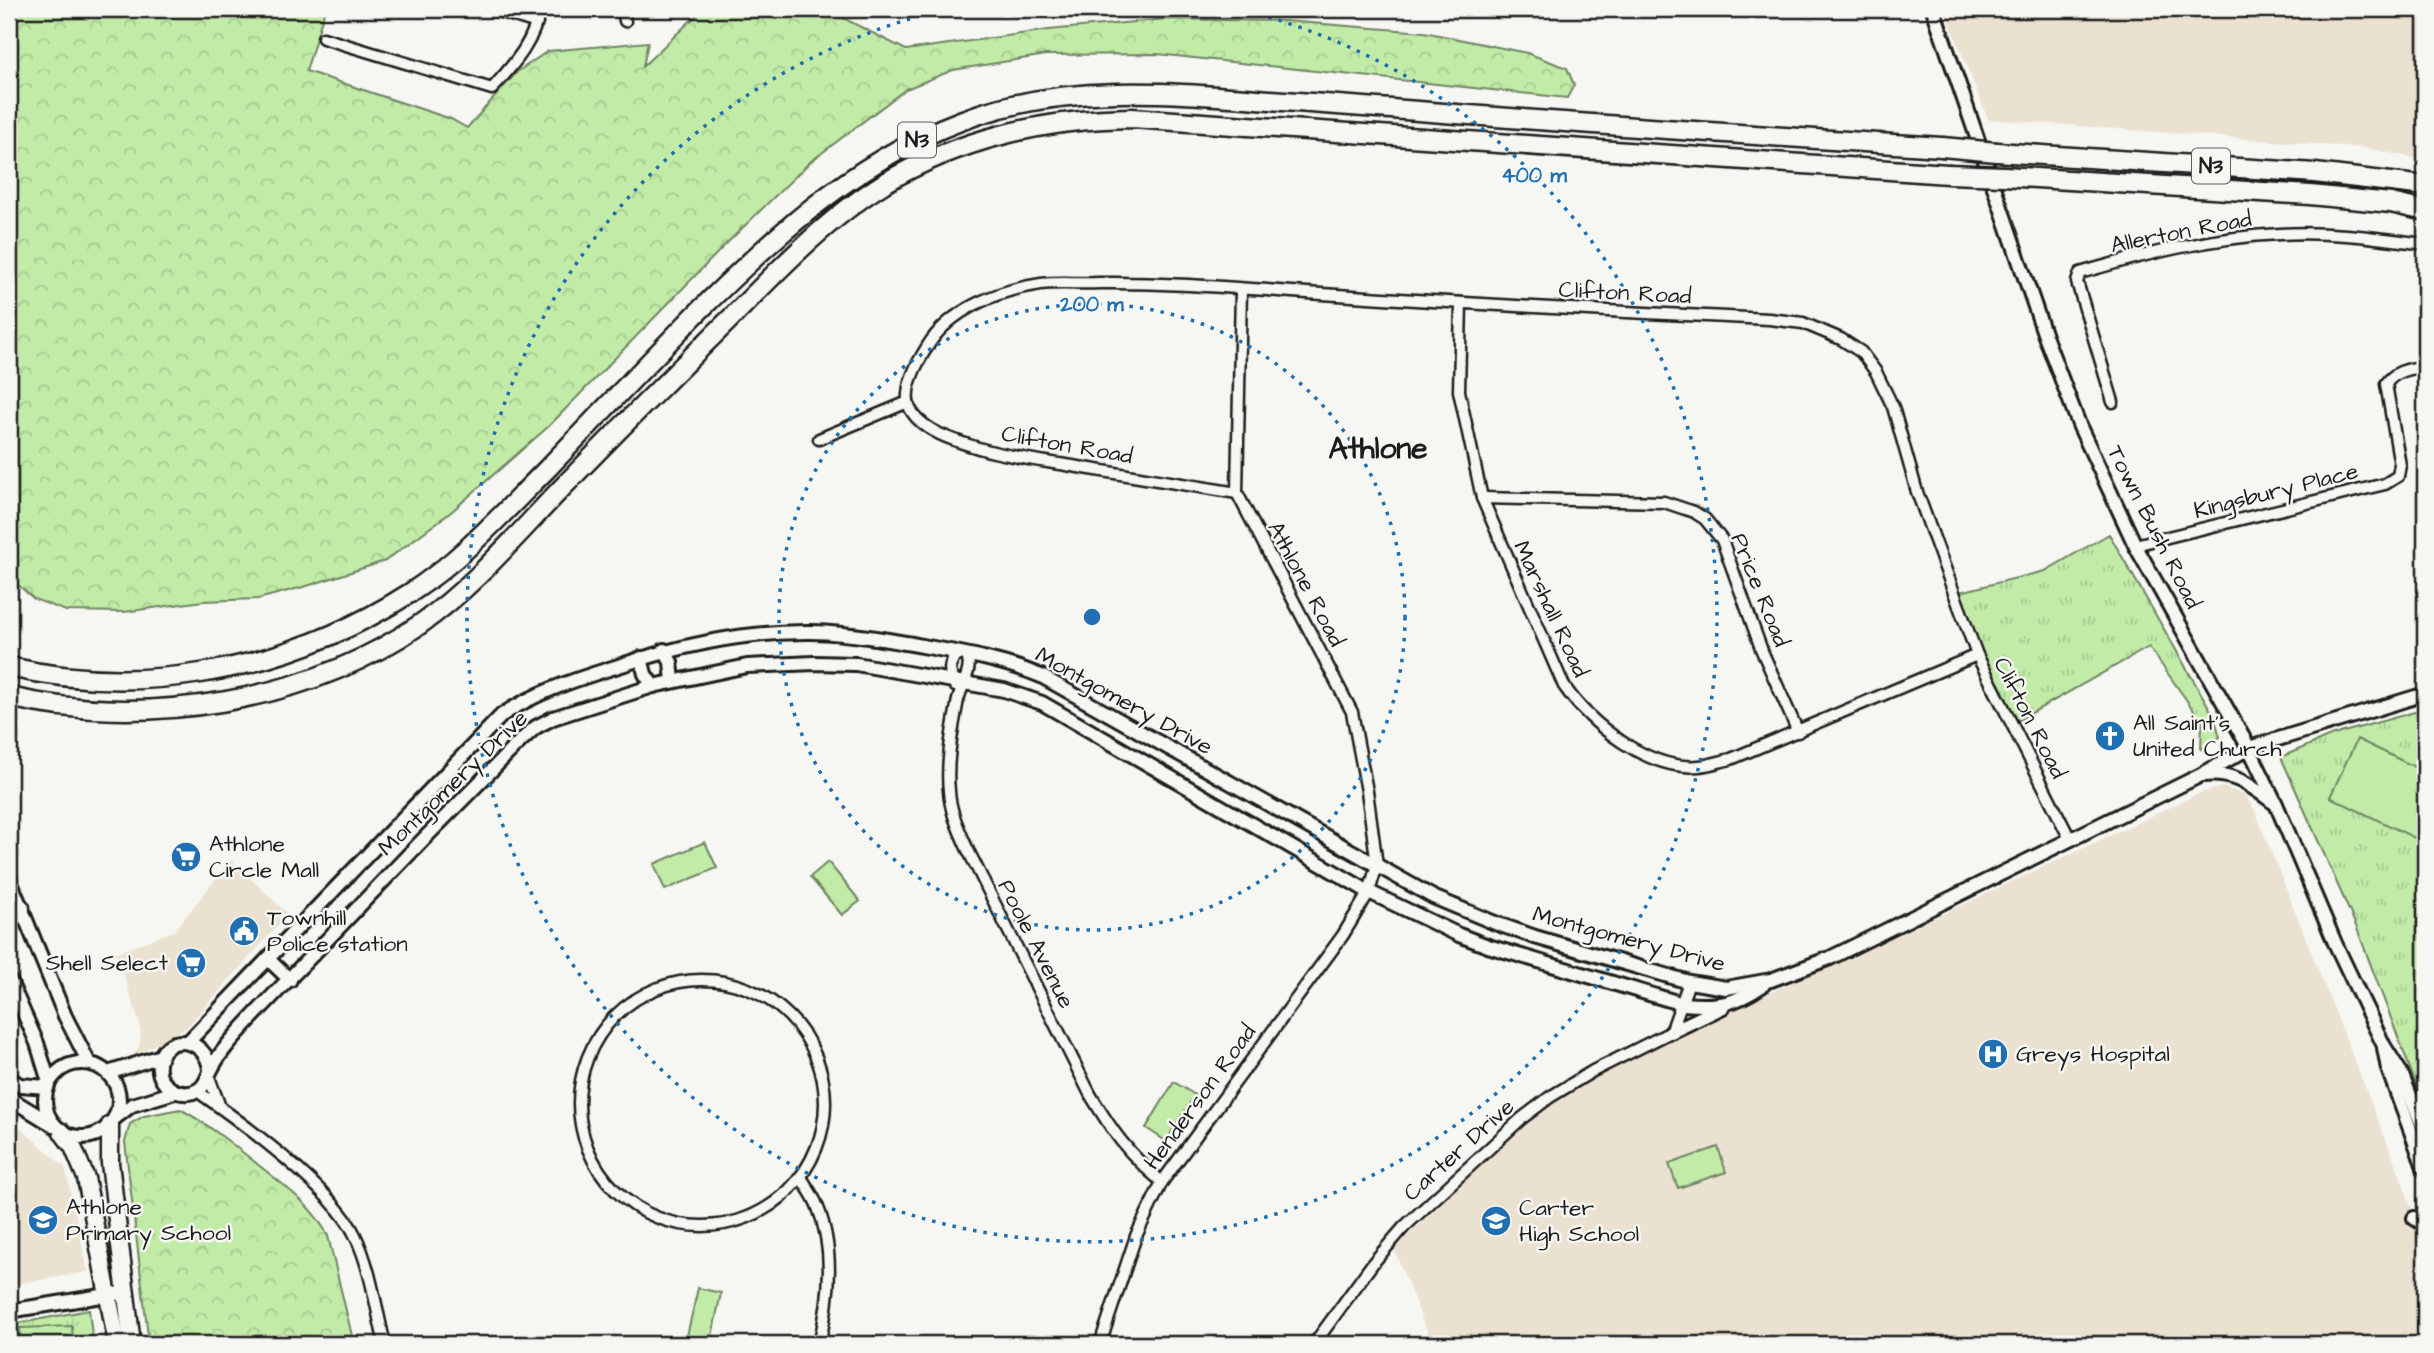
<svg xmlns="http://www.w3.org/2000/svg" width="2434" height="1353" viewBox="0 0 2434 1353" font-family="'Architects Daughter',sans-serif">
  <defs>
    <pattern id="grass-tufts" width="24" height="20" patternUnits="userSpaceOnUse" patternTransform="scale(1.75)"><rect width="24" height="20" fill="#c1eba7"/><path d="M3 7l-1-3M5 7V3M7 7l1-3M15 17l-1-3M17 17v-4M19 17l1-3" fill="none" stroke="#a5c98f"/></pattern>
    <pattern id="forest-crowns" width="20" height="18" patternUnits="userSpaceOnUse" patternTransform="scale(1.75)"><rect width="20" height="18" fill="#c1eba7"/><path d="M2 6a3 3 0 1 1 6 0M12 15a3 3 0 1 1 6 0" fill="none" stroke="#a5c98f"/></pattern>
  </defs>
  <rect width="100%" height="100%" fill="#f6f6f2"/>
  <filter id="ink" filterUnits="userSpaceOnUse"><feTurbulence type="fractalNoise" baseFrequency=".0143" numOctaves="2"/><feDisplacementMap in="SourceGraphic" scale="14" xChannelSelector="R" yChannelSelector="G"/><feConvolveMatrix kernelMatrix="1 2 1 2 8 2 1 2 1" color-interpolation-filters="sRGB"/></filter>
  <g filter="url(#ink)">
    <g fill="#ebe1d1">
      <polygon points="1944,9 2425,9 2425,160 2365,148 1988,119"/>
      <polygon points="2223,787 2245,795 2255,811 2402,1180 2425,1248 2425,1344 1429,1344 1430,1339 1394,1249 1543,1106 1596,1073 1676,1035 1922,924 2200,793"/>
      <polygon points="231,860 288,914 186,1028 133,1056 139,1046 141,1036 139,1021 116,953 174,931"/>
      <polygon points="9,1118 65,1167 88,1272 9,1285"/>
    </g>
    <g fill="url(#grass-tufts)" stroke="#6e8462" stroke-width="2">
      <polygon points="2109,534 2214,716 2220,737 2201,749 2202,722 2149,647 2012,724 1952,594 2045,571"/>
      <polygon points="2425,709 2425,1108 2356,926 2281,757 2333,735"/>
      <polygon points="89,1310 93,1344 9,1344 9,1325"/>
    </g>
    <g fill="url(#forest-crowns)" stroke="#6e8462" stroke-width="2">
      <polygon points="9,9 325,9 306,71 451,119 467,128 517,72 548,51 648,42 643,66 703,9 831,9 831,12 906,50 1049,30 1166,19 1285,21 1424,32 1527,53 1567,68 1574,85 1567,98 1157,54 1046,55 953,70 906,89 810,162 726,244 549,426 451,512 385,561 307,586 258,599 203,601 124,612 66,611 34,599 9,577"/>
      <path d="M180 1109C208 1124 231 1143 256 1163 283 1185 312 1204 328 1236L354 1344H149L125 1142 130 1124 144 1116Z"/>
    </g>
    <g fill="#c1eba7" stroke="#6e8462" stroke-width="2">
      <polygon points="2357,739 2425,772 2425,843 2330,797"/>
      <polygon points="705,842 717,868 665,890 654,864"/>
      <polygon points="828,862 860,901 842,915 810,877"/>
      <polygon points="1174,1082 1195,1095 1166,1141 1146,1128"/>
      <polygon points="1718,1147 1726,1172 1678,1188 1669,1164"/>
      <polygon points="698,1288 721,1293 711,1341 687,1336"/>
      <polygon points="72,1326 73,1344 21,1344 20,1328"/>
    </g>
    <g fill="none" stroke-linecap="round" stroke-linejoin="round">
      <g stroke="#1c1c1c" stroke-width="15">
        <g id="minor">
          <polyline points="491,9 537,23"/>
          <polyline points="623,9 625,21"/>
          <path d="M323 38 492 89C513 65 535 42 539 9"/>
          <path d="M1461 303 1459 391 1482 498 1564 686C1591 725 1649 771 1699 766 1710 765 1721 761 1731 759L1977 655"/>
          <path d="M2113 402 2077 282 2080 273C2145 254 2212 237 2280 234 2329 231 2377 238 2425 244"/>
          <polyline points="819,439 908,402"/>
          <path d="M1237 493C1180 484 1123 474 1066 465 1036 460 1002 456 972 446 953 440 924 431 912 412 900 394 917 363 927 347 950 309 999 290 1041 284 1060 282 1080 284 1099 283 1173 282 1248 289 1322 294 1471 304 1620 312 1769 319L1803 323 1841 339 1861 352 1876 372 1893 407 1917 492 1977 655 2070 839"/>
          <polyline points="1482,498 1664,502 1694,512 1705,519 1722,540 1762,651 1798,732"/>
          <path d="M2135 545 2385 484 2398 476 2400 465 2386 384C2395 370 2410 369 2425 366"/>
          <path d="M966 654C975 669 959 688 957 705 952 733 946 762 949 791 950 811 959 830 967 848L1090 1094C1112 1131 1128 1154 1162 1182"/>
          <path d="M955 686C949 671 947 665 958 652"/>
          <circle cx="702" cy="1103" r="123"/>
          <polyline points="209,1077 220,1107"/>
          <path d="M197 1091C240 1121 333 1189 355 1235 371 1268 376 1309 385 1344"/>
          <path d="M801 1177C806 1186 813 1195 817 1205 835 1249 830 1300 819 1344"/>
          <polyline points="1100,1344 1136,1236 1162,1182 1343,935 1369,892 1377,865 1367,791 1352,712 1237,493 1241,289"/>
          <polyline points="1314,1344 1373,1263 1404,1227 1521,1119 1550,1097 1593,1071 1671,1032 1689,982"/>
        </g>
      </g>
      <g stroke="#1c1c1c" stroke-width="18">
        <g id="tertiary">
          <polyline points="1933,9 2045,336 2080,427 2135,545 2249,748 2276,804 2335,943 2384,1046 2401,1073 2425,1132"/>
          <polyline points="664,650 671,662 673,681"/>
          <polyline points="641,658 645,674 653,686"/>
          <path d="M2204 775C2234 772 2250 785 2273 802"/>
          <polyline points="9,878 65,1016 89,1063"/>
          <polyline points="268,959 290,980"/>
          <polyline points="9,979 37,1043 49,1082"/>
          <polyline points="1671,1032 1723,1007"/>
          <path d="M188 1042 502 715C535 693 571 681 609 669 675 647 742 631 812 632 851 633 890 640 928 647 967 654 1005 661 1041 676L1433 897 1495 923 1535 937 1689 982 1726 988 1771 980 1830 958 2199 776 2249 748 2425 694"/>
          <polyline points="2384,1048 2388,1069 2425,1170"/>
          <circle cx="82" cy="1100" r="37"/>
          <path d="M210 1070C207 1037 163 1031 159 1064 156 1085 180 1100 198 1090 207 1085 207 1076 212 1068 220 1052 235 1036 248 1022 286 981 327 941 365 900 403 860 441 821 480 782 498 764 516 744 536 727L553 718 653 686 747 666 814 663 856 664 1004 690 1042 703 1369 892 1459 935 1488 946 1683 1004C1718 1007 1734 1005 1763 985"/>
          <polyline points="108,1073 161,1056"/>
          <polyline points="9,1078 20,1085 47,1087"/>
          <polyline points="9,1098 55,1126"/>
          <polyline points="116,1117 132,1105 175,1092"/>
          <polyline points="2414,1218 2425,1225"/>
          <polyline points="9,1311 126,1292"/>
        </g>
      </g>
      <g stroke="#1c1c1c" stroke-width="21">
        <g id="primary">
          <polyline points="110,1125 110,1163 132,1344"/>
          <polyline points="62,1132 73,1147 86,1178 117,1344"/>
        </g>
      </g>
      <g stroke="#1c1c1c" stroke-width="23">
        <g id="motorway">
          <polyline points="1997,152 2315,173 2425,186"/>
          <polyline points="2004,176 2310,195 2391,203 2425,211"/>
          <path d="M9 667C71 681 138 683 201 673 275 661 346 634 410 593 461 560 502 514 545 471 595 419 644 367 694 316 777 233 865 151 980 114 1070 85 1165 92 1257 99 1310 103 1364 107 1418 111 1592 125 1767 136 1942 147"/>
          <path d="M9 697C142 728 306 703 419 625 472 588 514 538 559 491 616 432 674 374 733 316 779 269 827 219 883 184 958 139 1046 119 1132 118L1948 174"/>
          <polyline points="9,921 20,908"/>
        </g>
      </g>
      <use href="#minor" stroke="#f6f6f2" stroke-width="10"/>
      <use href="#tertiary" stroke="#f6f6f2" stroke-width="12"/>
      <use href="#primary" stroke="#f6f6f2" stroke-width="16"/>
      <use href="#motorway" stroke="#f6f6f2" stroke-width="18"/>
      <g stroke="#1c1c1c" stroke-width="23" stroke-linecap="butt">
        <g id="motorway-bridge">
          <polyline points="1942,147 1997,152"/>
          <polyline points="1948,174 2004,176"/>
        </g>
      </g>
      <use href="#motorway-bridge" stroke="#f6f6f2" stroke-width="18"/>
    </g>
  </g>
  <g fill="none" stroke="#1f6fb2" stroke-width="3.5" stroke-dasharray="3.5 7">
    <circle cx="1092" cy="617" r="313"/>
    <path d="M1238 9A625 625 0 1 1 946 9"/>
  </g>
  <defs>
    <g id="church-disc" transform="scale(1.575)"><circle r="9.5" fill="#1f6fb2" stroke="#f6f6f2"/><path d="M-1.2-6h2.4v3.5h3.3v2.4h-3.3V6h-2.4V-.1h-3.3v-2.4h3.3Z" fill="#fff"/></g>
    <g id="supermarket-disc" transform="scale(1.575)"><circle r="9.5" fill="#1f6fb2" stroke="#f6f6f2"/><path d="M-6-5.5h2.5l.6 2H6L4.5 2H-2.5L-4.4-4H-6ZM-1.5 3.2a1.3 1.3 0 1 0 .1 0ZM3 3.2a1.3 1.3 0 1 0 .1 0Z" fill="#fff"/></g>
    <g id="civic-disc" transform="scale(1.575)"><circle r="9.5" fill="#1f6fb2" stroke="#f6f6f2"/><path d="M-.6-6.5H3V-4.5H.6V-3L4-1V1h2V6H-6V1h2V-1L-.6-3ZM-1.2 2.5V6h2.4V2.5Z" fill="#fff"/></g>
    <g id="hospital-disc" transform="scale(1.575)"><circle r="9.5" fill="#1f6fb2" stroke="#f6f6f2"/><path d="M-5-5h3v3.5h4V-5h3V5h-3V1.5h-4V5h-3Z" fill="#fff"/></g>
    <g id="school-disc" transform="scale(1.575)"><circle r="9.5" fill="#1f6fb2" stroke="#f6f6f2"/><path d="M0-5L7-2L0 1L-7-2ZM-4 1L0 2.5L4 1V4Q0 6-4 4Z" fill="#fff"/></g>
  </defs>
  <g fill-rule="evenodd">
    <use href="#church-disc" x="2110" y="736"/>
    <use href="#supermarket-disc" x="186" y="857"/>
    <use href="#civic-disc" x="244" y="931"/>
    <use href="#supermarket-disc" x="191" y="963"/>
    <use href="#hospital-disc" x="1993" y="1054"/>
    <use href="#school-disc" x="43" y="1220"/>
    <use href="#school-disc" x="1496" y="1221"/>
  </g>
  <g text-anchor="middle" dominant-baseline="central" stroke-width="5" stroke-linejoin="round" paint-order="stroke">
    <g fill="#f6f6f2" stroke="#5d5d5c" stroke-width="2">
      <rect x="898" y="122.5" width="38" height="35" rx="5"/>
      <rect x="2192" y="148.5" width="38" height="35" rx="5"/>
    </g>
    <g font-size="21" font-weight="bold" fill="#1c1c1c">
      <text x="917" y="140">N3</text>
      <text x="2211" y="166">N3</text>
    </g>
    <g font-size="23" fill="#1c1c1c" stroke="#f6f6f2">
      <text transform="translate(2181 232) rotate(-11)">Allerton Road</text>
      <text transform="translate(1625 293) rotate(3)">Clifton Road</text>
      <text transform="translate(1067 445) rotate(10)">Clifton Road</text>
      <text transform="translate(2276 491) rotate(-14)">Kingsbury Place</text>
      <text transform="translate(2154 527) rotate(63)">Town Bush Road</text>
      <text transform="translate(1306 584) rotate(62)">Athlone Road</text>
      <text transform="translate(1760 590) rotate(68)">Price Road</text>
      <text transform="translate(1551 609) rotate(65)">Marshall Road</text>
      <text transform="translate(1124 701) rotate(29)">Montgomery Drive</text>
      <text transform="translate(2030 718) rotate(63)">Clifton Road</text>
      <text transform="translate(453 783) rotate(-44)">Montgomery Drive</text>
      <text transform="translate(1629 939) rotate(15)">Montgomery Drive</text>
      <text transform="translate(1036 944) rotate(63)">Poole Avenue</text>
      <text transform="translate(1200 1097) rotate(-54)">Henderson Road</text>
      <text transform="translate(1459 1150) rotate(-42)">Carter Drive</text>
    </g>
    <g font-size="23" fill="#1c1c1c" stroke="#f6f6f2" text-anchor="start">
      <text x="2133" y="723">All Saint's<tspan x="2133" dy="26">United Church</tspan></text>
      <text x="209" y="844">Athlone<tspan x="209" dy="26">Circle Mall</tspan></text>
      <text x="267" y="918">Townhill<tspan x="267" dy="26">Police station</tspan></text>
      <text x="168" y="963" text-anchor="end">Shell Select</text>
      <text x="2016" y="1054">Greys Hospital</text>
      <text x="66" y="1207">Athlone<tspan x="66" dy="26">Primary School</tspan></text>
      <text x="1519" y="1208">Carter<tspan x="1519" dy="26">High School</tspan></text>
    </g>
    <g font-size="30" font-weight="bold" fill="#1c1c1c" stroke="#f6f6f2">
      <text x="1378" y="449">Athlone</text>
    </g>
  </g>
  <circle cx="1092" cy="617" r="10" fill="#1f6fb2" stroke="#f6f6f2" stroke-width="3.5"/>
  <g font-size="21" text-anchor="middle" font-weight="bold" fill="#1f6fb2" stroke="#f6f6f2" stroke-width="5" stroke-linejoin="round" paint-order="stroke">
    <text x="1534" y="182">400 m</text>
    <text x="1092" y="311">200 m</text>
  </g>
  <rect width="2434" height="1353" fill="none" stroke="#f6f6f2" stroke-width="35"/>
  <rect x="18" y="18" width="2399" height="1318" fill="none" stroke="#1c1c1c" stroke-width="2.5" filter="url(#ink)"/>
</svg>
